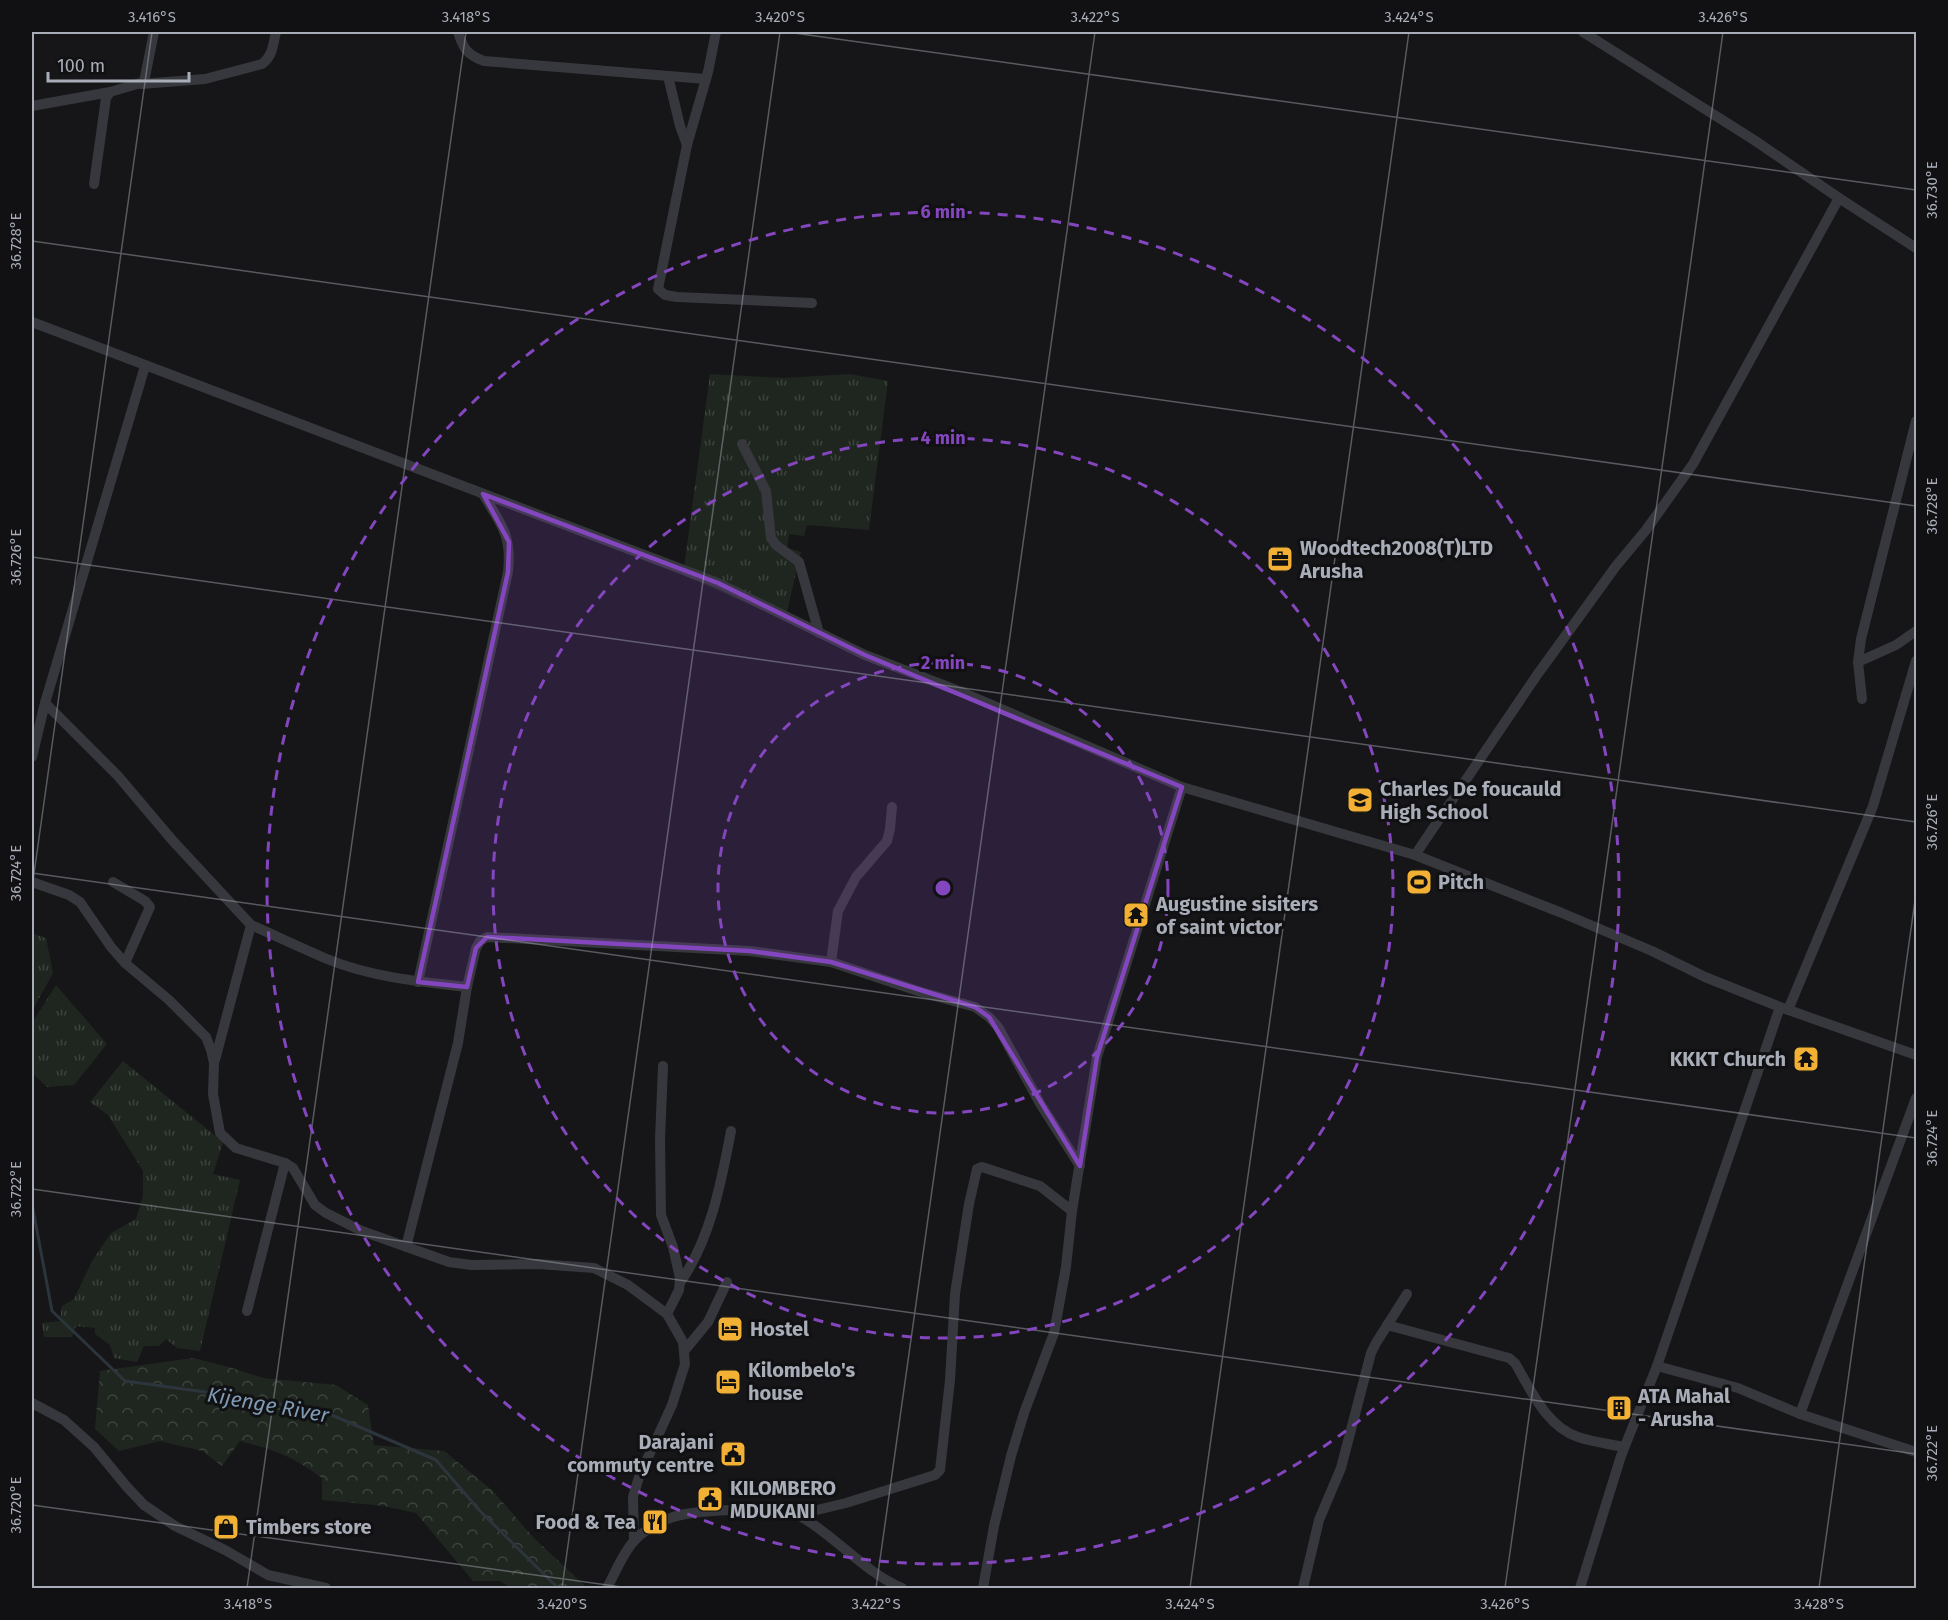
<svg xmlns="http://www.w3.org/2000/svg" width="1948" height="1620" viewBox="0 0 1948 1620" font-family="'Fira Sans',sans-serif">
  <defs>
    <pattern id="grass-tufts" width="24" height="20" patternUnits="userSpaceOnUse" patternTransform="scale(1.5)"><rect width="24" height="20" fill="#1e261f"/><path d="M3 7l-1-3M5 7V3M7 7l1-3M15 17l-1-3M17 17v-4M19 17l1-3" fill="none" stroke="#3c433d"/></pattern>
    <pattern id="forest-crowns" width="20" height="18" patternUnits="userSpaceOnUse" patternTransform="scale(1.5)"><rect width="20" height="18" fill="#1e261f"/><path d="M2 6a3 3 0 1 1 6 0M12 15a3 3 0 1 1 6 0" fill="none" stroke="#3c433d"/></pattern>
  </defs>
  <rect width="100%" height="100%" fill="#161618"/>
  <g fill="url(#grass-tufts)">
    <polygon points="710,374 784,378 850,374 888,381 869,530 807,525 804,536 789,534 787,548 801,552 785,620 683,575"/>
    <polygon points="32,933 46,938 53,973 32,1011"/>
    <polygon points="56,985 107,1044 74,1085 47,1087 32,1073 32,1023"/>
    <polygon points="123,1061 223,1142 213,1174 240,1180 200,1351 177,1348 166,1339 159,1346 144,1346 137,1362 114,1358 110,1345 95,1334 95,1328 76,1326 72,1337 44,1337 42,1323 60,1321 62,1306 74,1299 92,1261 111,1233 136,1219 143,1196 143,1171 108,1115 90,1102"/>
  </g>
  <path fill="url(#forest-crowns)" d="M193 1358 229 1367 263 1378 336 1385 368 1405 374 1445 444 1451 492 1490 533 1537 585 1586 592 1588H512L500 1581H473L416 1513 384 1506 322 1500V1478C292 1456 276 1450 240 1441L222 1466 202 1451 160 1441 119 1451 95 1429 100 1371Z"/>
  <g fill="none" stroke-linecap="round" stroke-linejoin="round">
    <polyline stroke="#2c353c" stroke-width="3" points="32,1204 52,1311 125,1381 242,1397 327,1413 436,1460 480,1511 558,1588"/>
    <g stroke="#37383d" stroke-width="10">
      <path d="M458 32C463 48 467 55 484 61L706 79"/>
      <polyline points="716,32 708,72 687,145 658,289 665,295 677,297 812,303"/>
      <polyline points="1583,32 1754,140 1839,198 1916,248"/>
      <polyline points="668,76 680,126 687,145"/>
      <path d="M141 84 205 79 262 64C273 56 273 44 276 32"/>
      <polyline points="32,106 110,92"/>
      <polyline points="94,184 106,98 110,92 144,82 154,32"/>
      <polyline points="32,322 718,583 865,655 964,693 1182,787 1415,855 1562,913 1652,951 1705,977 1780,1007 1916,1055"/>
      <polyline points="742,444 766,491 771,538 776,545 799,562 819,633"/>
      <polyline points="1858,662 1896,645 1916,631"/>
      <polyline points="1862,699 1858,662 1861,639 1916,421"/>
      <polyline points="45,703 118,776 173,841 251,925 215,1060"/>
      <polyline points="32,757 45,703 145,366"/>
      <polyline points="1415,855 1537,675 1616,566 1646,530 1693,464 1839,198"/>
      <polyline points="32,882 69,895 80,902 111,947 125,963 169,1000 206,1037 211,1050 214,1063 213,1094 220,1133 236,1148 285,1163 293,1168 315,1205 326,1213 362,1231 449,1262 471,1265 538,1264 594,1268 628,1285 667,1314 683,1342 685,1364 672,1405 639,1477 633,1497 634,1541"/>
      <polyline points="113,882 145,901 150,907 125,963"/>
      <path d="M251 925C276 936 301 948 327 959 371 977 420 982 467 987"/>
      <polyline points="831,962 838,911 856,877 887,841 890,829 892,807"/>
      <path d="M418 982 508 572C512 534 501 525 483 494"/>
      <polyline points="1788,1010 1873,806 1916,661"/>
      <polyline points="663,1066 660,1139 661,1215 673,1247 680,1278 679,1290 667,1314"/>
      <polyline points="406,1247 458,1043 467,987 476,948 480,941 487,937 750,951 831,962 921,992 975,1007 989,1017 998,1027 1041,1105 1080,1166"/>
      <path d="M680 1283C711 1238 721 1183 731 1131"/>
      <polyline points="247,1311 285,1163"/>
      <path d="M1387 1325 1509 1358 1515 1363C1531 1390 1546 1426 1578 1437 1593 1442 1609 1444 1624 1447"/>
      <polyline points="685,1350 708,1322 727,1282"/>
      <polyline points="1657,1366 1738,1388 1800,1414 1916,1452"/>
      <polyline points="32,1403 64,1420 94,1447 127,1487 144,1505 175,1526 225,1550 268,1575 326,1588"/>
      <polyline points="1800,1414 1916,1098"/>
      <polyline points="796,1515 846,1503 935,1475 940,1470 950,1380 955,1294 969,1204 977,1169 982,1167 1040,1186 1072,1211"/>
      <path d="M607 1588C615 1573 623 1553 634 1541 644 1530 659 1522 673 1517 697 1509 784 1505 805 1519 839 1540 865 1572 902 1588"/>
      <polyline points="983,1588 994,1526 1011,1456 1024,1413 1054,1333 1066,1267 1072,1211 1097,1057 1182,787"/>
      <polyline points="1303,1588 1319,1520 1341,1468 1371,1353 1376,1343 1407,1294"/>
      <polyline points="1580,1588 1621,1456 1657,1366 1780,1007"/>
    </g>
  </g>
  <path fill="#8446be" fill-opacity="0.2" stroke="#8446be" stroke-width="4.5" stroke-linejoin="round" d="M483 494 718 583 865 655 1182 787 1097 1057 1080 1166 989 1017 975 1007 831 962 750 951 487 937 476 948 467 987 418 982 508 572 509 542Z"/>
  <path fill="none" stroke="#a8adb8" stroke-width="1.5" stroke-opacity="0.45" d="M787 32 1916 190M32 241 1916 506M32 557 1916 822M32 873 1916 1138M32 888 152 32M32 1189 1916 1454M32 1505 629 1588M247 1588 466 32M562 1588 780 32M876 1588 1095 32M1190 1588 1409 32M1505 1588 1723 32M1819 1588 1916 893"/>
  <g fill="none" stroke="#8446be" stroke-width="3" stroke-dasharray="10 8">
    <circle cx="943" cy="888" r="225"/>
    <circle cx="943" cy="888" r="450"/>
    <circle cx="943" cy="888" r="676"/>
  </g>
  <defs>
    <g id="office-square" transform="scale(1.35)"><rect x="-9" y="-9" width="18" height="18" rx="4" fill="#f2b134" stroke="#111113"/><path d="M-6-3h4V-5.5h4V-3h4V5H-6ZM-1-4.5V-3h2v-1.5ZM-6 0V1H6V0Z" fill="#111"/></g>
    <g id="school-square" transform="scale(1.35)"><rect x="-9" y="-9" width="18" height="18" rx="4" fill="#f2b134" stroke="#111113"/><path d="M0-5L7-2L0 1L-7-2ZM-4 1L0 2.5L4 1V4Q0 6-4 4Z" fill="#111"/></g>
    <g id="stadium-square" transform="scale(1.35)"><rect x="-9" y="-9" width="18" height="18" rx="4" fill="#f2b134" stroke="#111113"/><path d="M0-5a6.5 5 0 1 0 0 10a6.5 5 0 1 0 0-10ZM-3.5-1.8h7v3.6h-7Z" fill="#111"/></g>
    <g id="temple-square" transform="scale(1.35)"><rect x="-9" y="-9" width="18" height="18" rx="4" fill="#f2b134" stroke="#111113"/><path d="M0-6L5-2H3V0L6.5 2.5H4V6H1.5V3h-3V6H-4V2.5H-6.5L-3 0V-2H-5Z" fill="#111"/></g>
    <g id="hotel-square" transform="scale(1.35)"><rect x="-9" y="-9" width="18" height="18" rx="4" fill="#f2b134" stroke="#111113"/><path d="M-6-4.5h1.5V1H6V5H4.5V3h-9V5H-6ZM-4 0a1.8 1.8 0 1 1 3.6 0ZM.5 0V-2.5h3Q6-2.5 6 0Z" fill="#111"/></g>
    <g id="building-square" transform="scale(1.35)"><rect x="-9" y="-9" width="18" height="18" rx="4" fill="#f2b134" stroke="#111113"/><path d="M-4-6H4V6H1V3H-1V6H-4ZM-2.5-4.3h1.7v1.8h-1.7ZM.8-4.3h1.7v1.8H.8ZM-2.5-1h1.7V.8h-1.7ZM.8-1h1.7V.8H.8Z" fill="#111"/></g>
    <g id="civic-square" transform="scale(1.35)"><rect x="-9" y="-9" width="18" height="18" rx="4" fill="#f2b134" stroke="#111113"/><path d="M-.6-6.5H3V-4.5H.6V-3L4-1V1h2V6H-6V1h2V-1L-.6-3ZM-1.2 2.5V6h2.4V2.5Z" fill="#111"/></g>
    <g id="restaurant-square" transform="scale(1.35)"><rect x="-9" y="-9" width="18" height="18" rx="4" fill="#f2b134" stroke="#111113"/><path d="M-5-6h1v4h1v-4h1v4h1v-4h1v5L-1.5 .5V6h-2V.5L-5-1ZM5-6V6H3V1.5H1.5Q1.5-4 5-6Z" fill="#111"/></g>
    <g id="shop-square" transform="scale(1.35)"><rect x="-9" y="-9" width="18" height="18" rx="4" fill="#f2b134" stroke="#111113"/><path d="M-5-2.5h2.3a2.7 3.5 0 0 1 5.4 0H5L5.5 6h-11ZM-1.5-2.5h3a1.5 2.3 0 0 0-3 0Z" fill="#111"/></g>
  </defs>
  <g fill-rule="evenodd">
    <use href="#office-square" x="1280" y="559"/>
    <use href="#school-square" x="1360" y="800"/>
    <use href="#stadium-square" x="1419" y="882"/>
    <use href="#temple-square" x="1136" y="915"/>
    <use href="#temple-square" x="1806" y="1059"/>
    <use href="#hotel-square" x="730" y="1329"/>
    <use href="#hotel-square" x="728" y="1382"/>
    <use href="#building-square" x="1619" y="1408"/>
    <use href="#civic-square" x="733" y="1454"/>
    <use href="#civic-square" x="710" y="1499"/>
    <use href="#restaurant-square" x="655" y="1522"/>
    <use href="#shop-square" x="226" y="1527"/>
  </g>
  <g text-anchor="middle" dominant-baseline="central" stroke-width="6" stroke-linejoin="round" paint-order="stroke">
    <g font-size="20" font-weight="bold" fill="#a8adb8" stroke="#111113" text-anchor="start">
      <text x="1300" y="548">Woodtech2008(T)LTD<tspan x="1300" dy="23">Arusha</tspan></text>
      <text x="1380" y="789">Charles De foucauld<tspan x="1380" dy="23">High School</tspan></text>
      <text x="1438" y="882">Pitch</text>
      <text x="1156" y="904">Augustine sisiters<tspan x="1156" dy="23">of saint victor</tspan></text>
      <text x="1786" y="1059" text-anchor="end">KKKT Church</text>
      <text x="750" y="1329">Hostel</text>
      <text x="748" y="1370">Kilombelo's<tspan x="748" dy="23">house</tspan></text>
      <text x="1638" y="1396">ATA Mahal<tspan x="1638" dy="23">- Arusha</tspan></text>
      <text x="714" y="1442" text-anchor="end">Darajani<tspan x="714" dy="23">commuty centre</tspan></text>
      <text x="730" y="1488">KILOMBERO<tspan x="730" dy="23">MDUKANI</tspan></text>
      <text x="636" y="1522" text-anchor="end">Food &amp; Tea</text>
      <text x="246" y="1527">Timbers store</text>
    </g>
    <g font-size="21" font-style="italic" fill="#7f9bb3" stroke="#111113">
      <text transform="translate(268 1405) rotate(10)">Kijenge River</text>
    </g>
  </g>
  <circle cx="943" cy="888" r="9" fill="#8446be" stroke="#111113" stroke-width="3"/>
  <g font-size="18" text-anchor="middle" font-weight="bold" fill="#8446be" stroke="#111113" stroke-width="6" stroke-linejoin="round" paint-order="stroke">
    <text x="943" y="218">6 min</text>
    <text x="943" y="444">4 min</text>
    <text x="943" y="669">2 min</text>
  </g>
  <rect width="1948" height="1620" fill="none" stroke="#111113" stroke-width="66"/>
  <path d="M48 72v9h141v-9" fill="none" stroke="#a8adb8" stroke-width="3"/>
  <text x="57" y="72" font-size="18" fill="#a8adb8" stroke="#111113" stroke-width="4.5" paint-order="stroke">100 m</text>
  <rect x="33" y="33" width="1882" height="1554" fill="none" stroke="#a8adb8" stroke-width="2"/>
  <g font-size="15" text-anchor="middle" fill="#a8adb8">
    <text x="152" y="22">3.416°S</text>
    <text x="466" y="22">3.418°S</text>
    <text x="780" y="22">3.420°S</text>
    <text x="1095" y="22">3.422°S</text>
    <text x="1409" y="22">3.424°S</text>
    <text x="1723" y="22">3.426°S</text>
    <text transform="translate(1932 190) rotate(-90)" y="5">36.730°E</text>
    <text transform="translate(16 241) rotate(-90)" y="5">36.728°E</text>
    <text transform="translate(1932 506) rotate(-90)" y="5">36.728°E</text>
    <text transform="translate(16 557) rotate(-90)" y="5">36.726°E</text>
    <text transform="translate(1932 822) rotate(-90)" y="5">36.726°E</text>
    <text transform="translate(16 873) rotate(-90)" y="5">36.724°E</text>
    <text transform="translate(1932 1138) rotate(-90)" y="5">36.724°E</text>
    <text transform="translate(16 1189) rotate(-90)" y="5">36.722°E</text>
    <text transform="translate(1932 1453) rotate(-90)" y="5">36.722°E</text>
    <text transform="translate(16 1505) rotate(-90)" y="5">36.720°E</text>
    <text x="248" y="1609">3.418°S</text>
    <text x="562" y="1609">3.420°S</text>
    <text x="876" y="1609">3.422°S</text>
    <text x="1190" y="1609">3.424°S</text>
    <text x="1505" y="1609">3.426°S</text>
    <text x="1819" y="1609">3.428°S</text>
  </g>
</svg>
